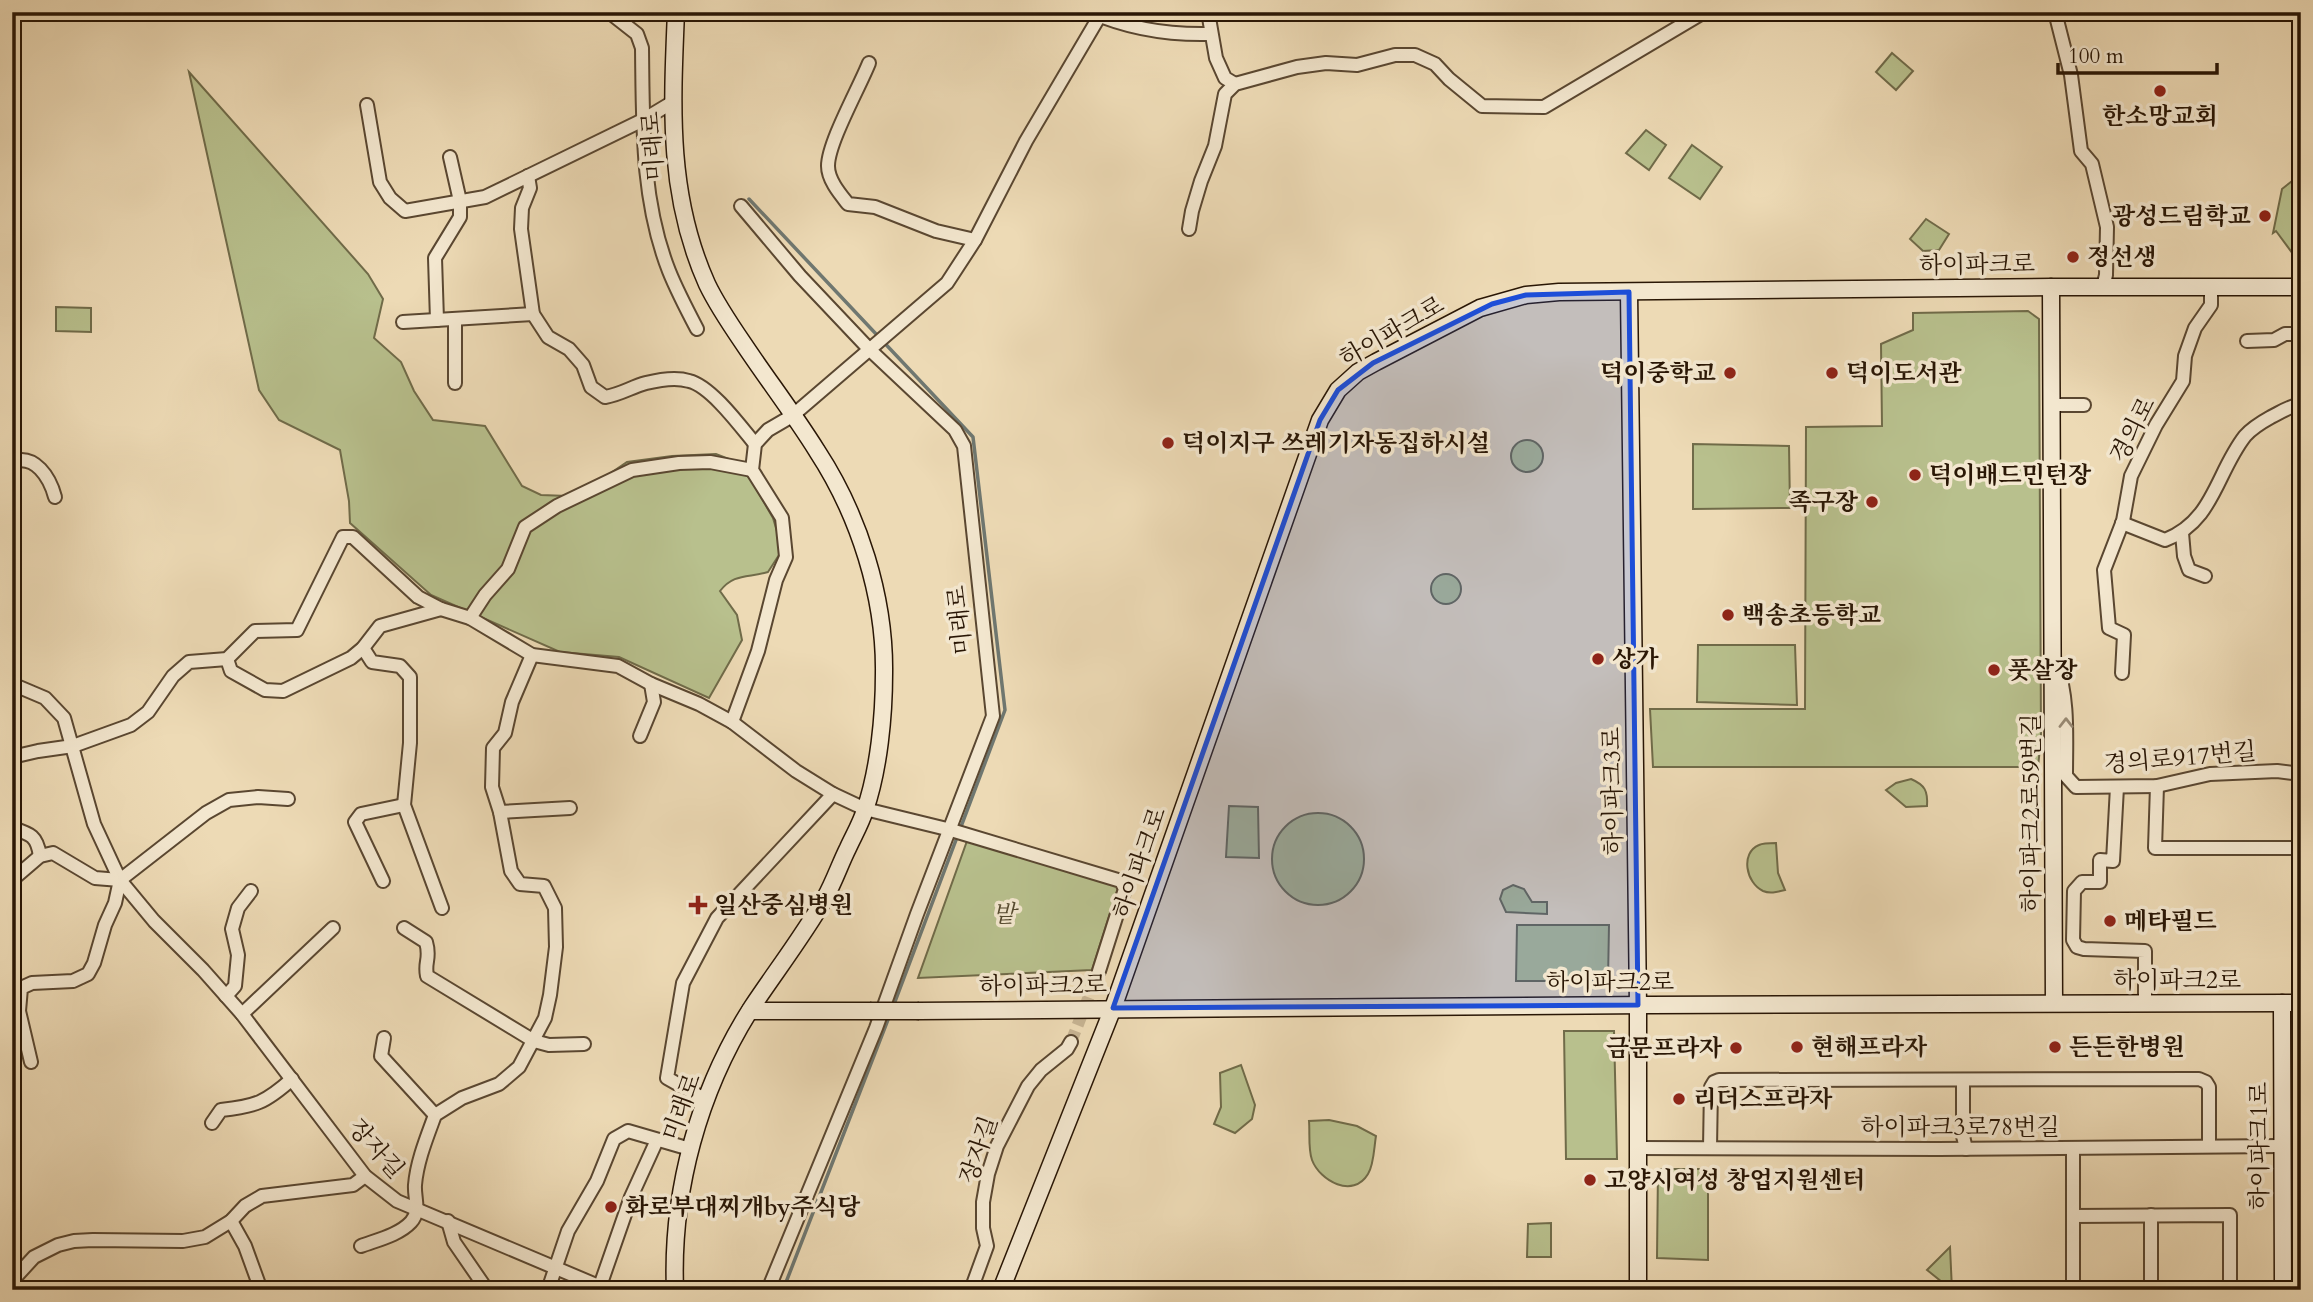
<svg xmlns="http://www.w3.org/2000/svg" width="2313" height="1302" viewBox="0 0 2313 1302" font-family="Cardo,'Noto Serif KR',serif">
  <rect width="100%" height="100%" fill="#eddab5"/>
  <filter id="stains"><feTurbulence type="fractalNoise" baseFrequency=".00286" numOctaves="4"/><feColorMatrix values="0 0 0 0 .2 0 0 0 0 .09 0 0 0 0 .02 0 0 0 .5 -.17"/></filter>
  <radialGradient id="worn" r=".72"><stop offset=".6" stop-color="#630" stop-opacity="0"/><stop offset="1" stop-color="#630" stop-opacity=".3"/></radialGradient>
  <g fill="#b8c08d" stroke="#706b49" stroke-width="2">
    <polygon points="1892,53 1913,71 1896,90 1876,72"/>
    <path d="M189 72 368 274 383 299 374 338 401 362 414 391 433 420 485 426 522 486 541 495 568 496 599 481 627 462 672 456 716 454 742 464 773 518 779 538V555L768 572C748 578 734 573 720 591L737 615 742 640 709 698 619 657 560 652 431 595 350 523 349 501 340 450 279 420 259 390Z"/>
    <polygon points="1646,130 1666,145 1649,170 1626,153"/>
    <polygon points="1692,145 1722,167 1700,199 1669,178"/>
    <polygon points="2301,174 2301,248 2293,254 2276,231 2273,233 2282,189"/>
    <polygon points="1926,219 1949,234 1939,250 1923,251 1910,239"/>
    <polygon points="56,307 91,308 91,332 56,331"/>
    <polygon points="2028,311 2039,319 2041,738 2038,767 1653,767 1650,709 1805,709 1806,427 1882,426 1881,344 1913,330 1913,313"/>
    <circle cx="1527" cy="456" r="16"/>
    <polygon points="1693,444 1789,446 1790,508 1693,509"/>
    <circle cx="1446" cy="589" r="15"/>
    <polygon points="1698,645 1795,645 1797,705 1697,702"/>
    <path d="M1911 779C1925 785 1928 791 1927 806L1906 807 1886 790 1896 783Z"/>
    <polygon points="1229,806 1258,807 1259,858 1226,857"/>
    <circle cx="1318" cy="859" r="46"/>
    <polygon points="967,841 1119,885 1092,970 918,978"/>
    <path d="M1776 843 1778 873 1785 890C1777 892 1770 894 1763 891 1746 883 1740 853 1759 845 1763 843 1770 843 1776 843Z"/>
    <polygon points="1513,885 1524,889 1532,902 1547,902 1547,914 1506,912 1500,899 1503,890"/>
    <polygon points="1517,925 1609,925 1608,981 1516,981"/>
    <polygon points="1564,1031 1614,1031 1617,1159 1566,1159"/>
    <polygon points="1241,1065 1255,1105 1252,1119 1235,1133 1214,1124 1221,1107 1220,1073"/>
    <path d="M1329 1120 1357 1126 1376 1136C1374 1147 1374 1165 1368 1174 1353 1199 1320 1181 1312 1160 1308 1149 1310 1133 1309 1121Z"/>
    <polygon points="1658,1169 1708,1169 1708,1260 1657,1258"/>
    <polygon points="1551,1223 1551,1257 1527,1257 1528,1224"/>
    <polygon points="1950,1247 1952,1290 1927,1270"/>
  </g>
  <g fill="none" stroke-linecap="round" stroke-linejoin="round">
    <g stroke="#6f7770" stroke-width="3.5">
      <polyline points="749,199 973,437 1005,710 893,1007"/>
      <polyline points="783,1290 889,1017"/>
    </g>
    <polyline stroke="#c6b392" stroke-width="12" stroke-dasharray="12 6" stroke-linecap="butt" points="1071,1042 1099,971"/>
    <g stroke="#5a4731" stroke-width="16">
      <g id="street">
        <path d="M609 12 637 34 642 48C643 123 641 200 669 271 677 291 687 310 697 329"/>
        <path d="M1091 12C1129 29 1169 35 1210 34"/>
        <polyline points="1208,12 1216,58 1225,78 1235,84"/>
        <polyline points="2055,12 2071,75 2081,151 2092,164 2107,227 2106,275 2103,287"/>
        <path d="M869 63C859 88 828 143 828 166 828 180 840 194 848 204L875 207 936 231 975 240"/>
        <polyline points="367,105 380,182 390,198 405,211 485,197 643,120 673,102"/>
        <path d="M528 176 530 188 522 208 521 229 533 314 548 337 569 349 583 365 591 387 605 397C622 394 631 387 646 383 658 380 677 377 689 381 711 386 741 427 755 444"/>
        <polyline points="741,206 800,276 870,350 955,430 964,446 993,716 917,914 876,1028 768,1290"/>
        <polyline points="1189,229 1192,211 1201,181 1215,146 1225,94 1235,84 1297,67 1326,63 1357,65 1395,55 1415,55 1435,64 1449,79 1482,106 1544,107 1704,12"/>
        <polyline points="437,320 435,258 460,217 460,201 450,157"/>
        <polyline points="403,322 533,314"/>
        <polyline points="2247,341 2274,340 2285,334 2301,334"/>
        <polyline points="455,383 455,319"/>
        <polyline points="2052,405 2084,405"/>
        <path d="M12 462C35 453 50 478 55 497"/>
        <path d="M2122 523 2165 540C2214 521 2216 473 2245 436 2252 428 2262 422 2271 417 2281 412 2290 406 2301 404"/>
        <polyline points="2182,533 2184,556 2189,570 2205,576"/>
        <polyline points="470,618 485,595 508,569 525,527 557,506 632,470 679,463 710,462 752,470"/>
        <polyline points="363,648 372,662 400,666 410,677 410,743 404,805 442,908"/>
        <polyline points="227,659 231,671 265,690 283,691 351,658 363,648 380,626 441,609"/>
        <path d="M2056 662C2069 699 2066 737 2066 776L2076 787 2157 786 2210 774 2277 771 2301 774"/>
        <polyline points="2122,673 2124,635 2109,628 2104,570 2123,521 2131,476 2156,425 2183,381 2185,356 2195,328 2211,305 2211,287"/>
        <polyline points="12,684 45,698 64,718 94,824 120,880 154,921 203,970 242,1014 365,1176 397,1201 608,1290"/>
        <polyline points="732,722 758,651 776,580 786,557 782,518 752,470 755,444 768,430 792,416 947,283 975,240 1026,141 1102,12"/>
        <polyline points="640,736 654,702 651,684"/>
        <polyline points="12,757 38,751 73,746 131,725 148,712 173,676 189,662 227,659 255,631 297,630 343,537 353,537 418,597 441,609 470,618 532,655 618,666 651,684 699,704 732,722 796,771 833,794 865,809 951,830 1121,881 1125,889 1099,971"/>
        <polyline points="2157,786 2155,848 2301,848"/>
        <polyline points="2117,787 2113,861 2100,860 2100,882 2082,882 2074,891 2073,940 2077,947 2084,949 2145,951 2145,1003"/>
        <polyline points="500,812 570,808"/>
        <path d="M12 828C31 834 37 836 40 856"/>
        <polyline points="12,880 40,856 53,853 95,878 120,880"/>
        <polyline points="383,881 355,822 361,814 404,805"/>
        <path d="M404 928 426 942C431 959 424 961 427 976L534 1041 549 1045 584 1044"/>
        <polyline points="226,996 235,986 238,955 232,929 238,908 251,891"/>
        <polyline points="242,1014 333,928"/>
        <polyline points="384,1038 381,1056 435,1115"/>
        <polyline points="31,1062 19,1011 21,988 32,983 73,981 88,974 94,963 105,925 115,903 120,880 206,813 229,800 258,797 288,799"/>
        <polyline points="1963,1080 1963,1136 1966,1149"/>
        <polyline points="706,1100 667,1078 683,983 717,918 833,794"/>
        <path d="M212 1123 221 1110C256 1106 265 1103 292 1079"/>
        <polyline points="1638,1148 1939,1149 2281,1146"/>
        <polyline points="1710,1148 1711,1087 1714,1082 1719,1080 2199,1079 2206,1082 2209,1087 2209,1146"/>
        <polyline points="2151,1215 2151,1290"/>
        <polyline points="2073,1216 2230,1215 2230,1290"/>
        <polyline points="231,1221 245,1246 261,1290"/>
        <polyline points="448,1221 454,1242 487,1290"/>
        <path d="M361 1246C377 1240 399 1235 411 1222 421 1211 414 1198 415 1185 417 1161 427 1137 435 1115L462 1098 499 1084 519 1067 545 1018 550 995 556 947 555 908 544 886 520 884 511 871 500 812 492 787 493 748 505 733 512 702 532 655"/>
        <polyline points="12,1281 34,1257 58,1245 74,1241 93,1240 183,1241 205,1237 231,1221 245,1206 262,1196 353,1185 365,1176"/>
        <polyline points="600,1286 631,1197 657,1140"/>
        <polyline points="548,1290 568,1231 597,1181 614,1139 628,1131 690,1149"/>
        <polyline points="971,1290 987,1246 983,1228 983,1202 988,1174 997,1146 1028,1086 1041,1070 1067,1049 1071,1042"/>
        <polyline points="2073,1290 2073,1148"/>
      </g>
    </g>
    <g stroke="#291605" stroke-width="19">
      <g id="secondary">
        <polyline points="2051,287 2054,1003"/>
        <polyline points="1629,292 1638,1005 1638,1290"/>
        <polyline points="2282,1003 2283,1290"/>
        <polyline points="750,1011 870,1011"/>
        <polyline points="919,1011 1650,1005 2301,1003"/>
        <path d="M675 1290C671 1191 699 1090 752 1007 776 971 803 936 825 898 834 882 840 864 848 848 854 835 861 823 865 810 879 769 884 716 884 673 885 597 859 515 817 451 794 414 767 379 743 343 730 324 717 305 707 284 667 195 672 107 676 12"/>
        <polyline points="1001,1290 1113,1008 1320,420 1338,390 1358,372 1376,362 1480,308 1526,295 1559,292 2051,287 2301,287"/>
      </g>
    </g>
    <use href="#street" stroke="#f3e7cf" stroke-width="12"/>
    <use href="#secondary" stroke="#f3e7cf" stroke-width="16"/>
    <g stroke="#291605" stroke-width="19" stroke-linecap="butt">
      <polyline id="secondary-bridge" points="870,1011 919,1011"/>
    </g>
    <use href="#secondary-bridge" stroke="#f3e7cf" stroke-width="16"/>
  </g>
  <defs><path id="oneway-chevron" d="M-2-3.5L2.5 0L-2 3.5" fill="none" stroke-width="1.6" stroke-linecap="round" stroke-linejoin="round" transform="scale(1.75)"/></defs>
  <use stroke="#988974" href="#oneway-chevron" transform="translate(2066 723) rotate(-90)"/>
  <path fill="#1d4ed8" fill-opacity="0.2" stroke="#1d4ed8" stroke-width="5" stroke-linejoin="round" d="M1629 292 1638 1005 1113 1008 1320 420 1338 390 1373 363 1492 304 1526 295Z"/>
  <g fill="#8f2418" stroke="#f3e7cf" stroke-width="2.5">
    <circle cx="2160" cy="91" r="7"/>
    <circle cx="2265" cy="216" r="7"/>
    <circle cx="2073" cy="257" r="7"/>
    <circle cx="1730" cy="373" r="7"/>
    <circle cx="1832" cy="373" r="7"/>
    <circle cx="1168" cy="443" r="7"/>
    <circle cx="1915" cy="475" r="7"/>
    <circle cx="1872" cy="502" r="7"/>
    <circle cx="1728" cy="615" r="7"/>
    <circle cx="1598" cy="659" r="7"/>
    <circle cx="1994" cy="670" r="7"/>
    <path d="M694.5 894.5h7v7h7v7h-7v7h-7v-7h-7v-7h7z"/>
    <circle cx="2110" cy="921" r="7"/>
    <circle cx="1797" cy="1047" r="7"/>
    <circle cx="2055" cy="1047" r="7"/>
    <circle cx="1736" cy="1048" r="7"/>
    <circle cx="1679" cy="1099" r="7"/>
    <circle cx="1590" cy="1180" r="7"/>
    <circle cx="611" cy="1207" r="7"/>
  </g>
  <g text-anchor="middle" dominant-baseline="central" stroke-width="7" stroke-linejoin="round" paint-order="stroke">
    <g font-size="24" font-weight="bold" fill="#291605" stroke="#f3e7cf" text-anchor="start">
      <text x="2160" y="116" text-anchor="middle">한소망교회</text>
      <text x="2251" y="216" text-anchor="end">광성드림학교</text>
      <text x="2087" y="257">정선생</text>
      <text x="1716" y="373" text-anchor="end">덕이중학교</text>
      <text x="1846" y="373">덕이도서관</text>
      <text x="1182" y="443">덕이지구 쓰레기자동집하시설</text>
      <text x="1929" y="475">덕이배드민턴장</text>
      <text x="1858" y="502" text-anchor="end">족구장</text>
      <text x="1742" y="615">백송초등학교</text>
      <text x="1612" y="659">상가</text>
      <text x="2008" y="670">풋살장</text>
      <text x="714" y="905">일산중심병원</text>
      <text x="2124" y="921">메타필드</text>
      <text x="1811" y="1047">현해프라자</text>
      <text x="2069" y="1047">든든한병원</text>
      <text x="1722" y="1048" text-anchor="end">금문프라자</text>
      <text x="1693" y="1099">리더스프라자</text>
      <text x="1604" y="1180">고양시여성 창업지원센터</text>
      <text x="625" y="1207">화로부대찌개by주식당</text>
    </g>
    <g font-size="24" fill="#291605" stroke="#f3e7cf">
      <text transform="translate(653 146) rotate(-94)">미래로</text>
      <text transform="translate(1977 265) rotate(-1)">하이파크로</text>
      <text transform="translate(1392 332) rotate(-30)">하이파크로</text>
      <text transform="translate(2133 430) rotate(-63)">경의로</text>
      <text transform="translate(960 620) rotate(-96)">미래로</text>
      <text transform="translate(2180 758) rotate(-5)">경의로917번길</text>
      <text transform="translate(1613 791) rotate(-91)">하이파크3로</text>
      <text transform="translate(2031 813) rotate(-90)">하이파크2로59번길</text>
      <text transform="translate(1140 863) rotate(-71)">하이파크로</text>
      <text x="2177" y="980">하이파크2로</text>
      <text x="1610" y="982">하이파크2로</text>
      <text transform="translate(1043 986) rotate(-1)">하이파크2로</text>
      <text transform="translate(682 1107) rotate(-70)">미래로</text>
      <text x="1960" y="1127">하이파크3로78번길</text>
      <text transform="translate(2259 1146) rotate(-90)">하이파크1로</text>
      <text transform="translate(376 1149) rotate(48)">장자길</text>
      <text transform="translate(979 1150) rotate(-71)">장자길</text>
    </g>
    <g font-size="24" font-style="italic" fill="#54492e" stroke="#f3e7cf">
      <text x="1004" y="914">밭</text>
    </g>
  </g>
  <rect width="2313" height="1302" fill="none" stroke="#eddab5" stroke-width="42"/>
  <rect x="14" y="14" width="2285" height="1274" fill="none" stroke="#291605" stroke-width="3.5"/>
  <rect x="21" y="21" width="2271" height="1260" fill="none" stroke="#291605" stroke-width="2"/>
  <path d="M2058 63v10h159v-10" fill="none" stroke="#291605" stroke-width="3.5"/>
  <text x="2068" y="63" font-size="21" fill="#291605" stroke="#f3e7cf" stroke-width="5" paint-order="stroke">100 m</text>
  <rect width="100%" height="100%" filter="url(#stains)"/>
  <rect width="100%" height="100%" fill="url(#worn)"/>
</svg>
